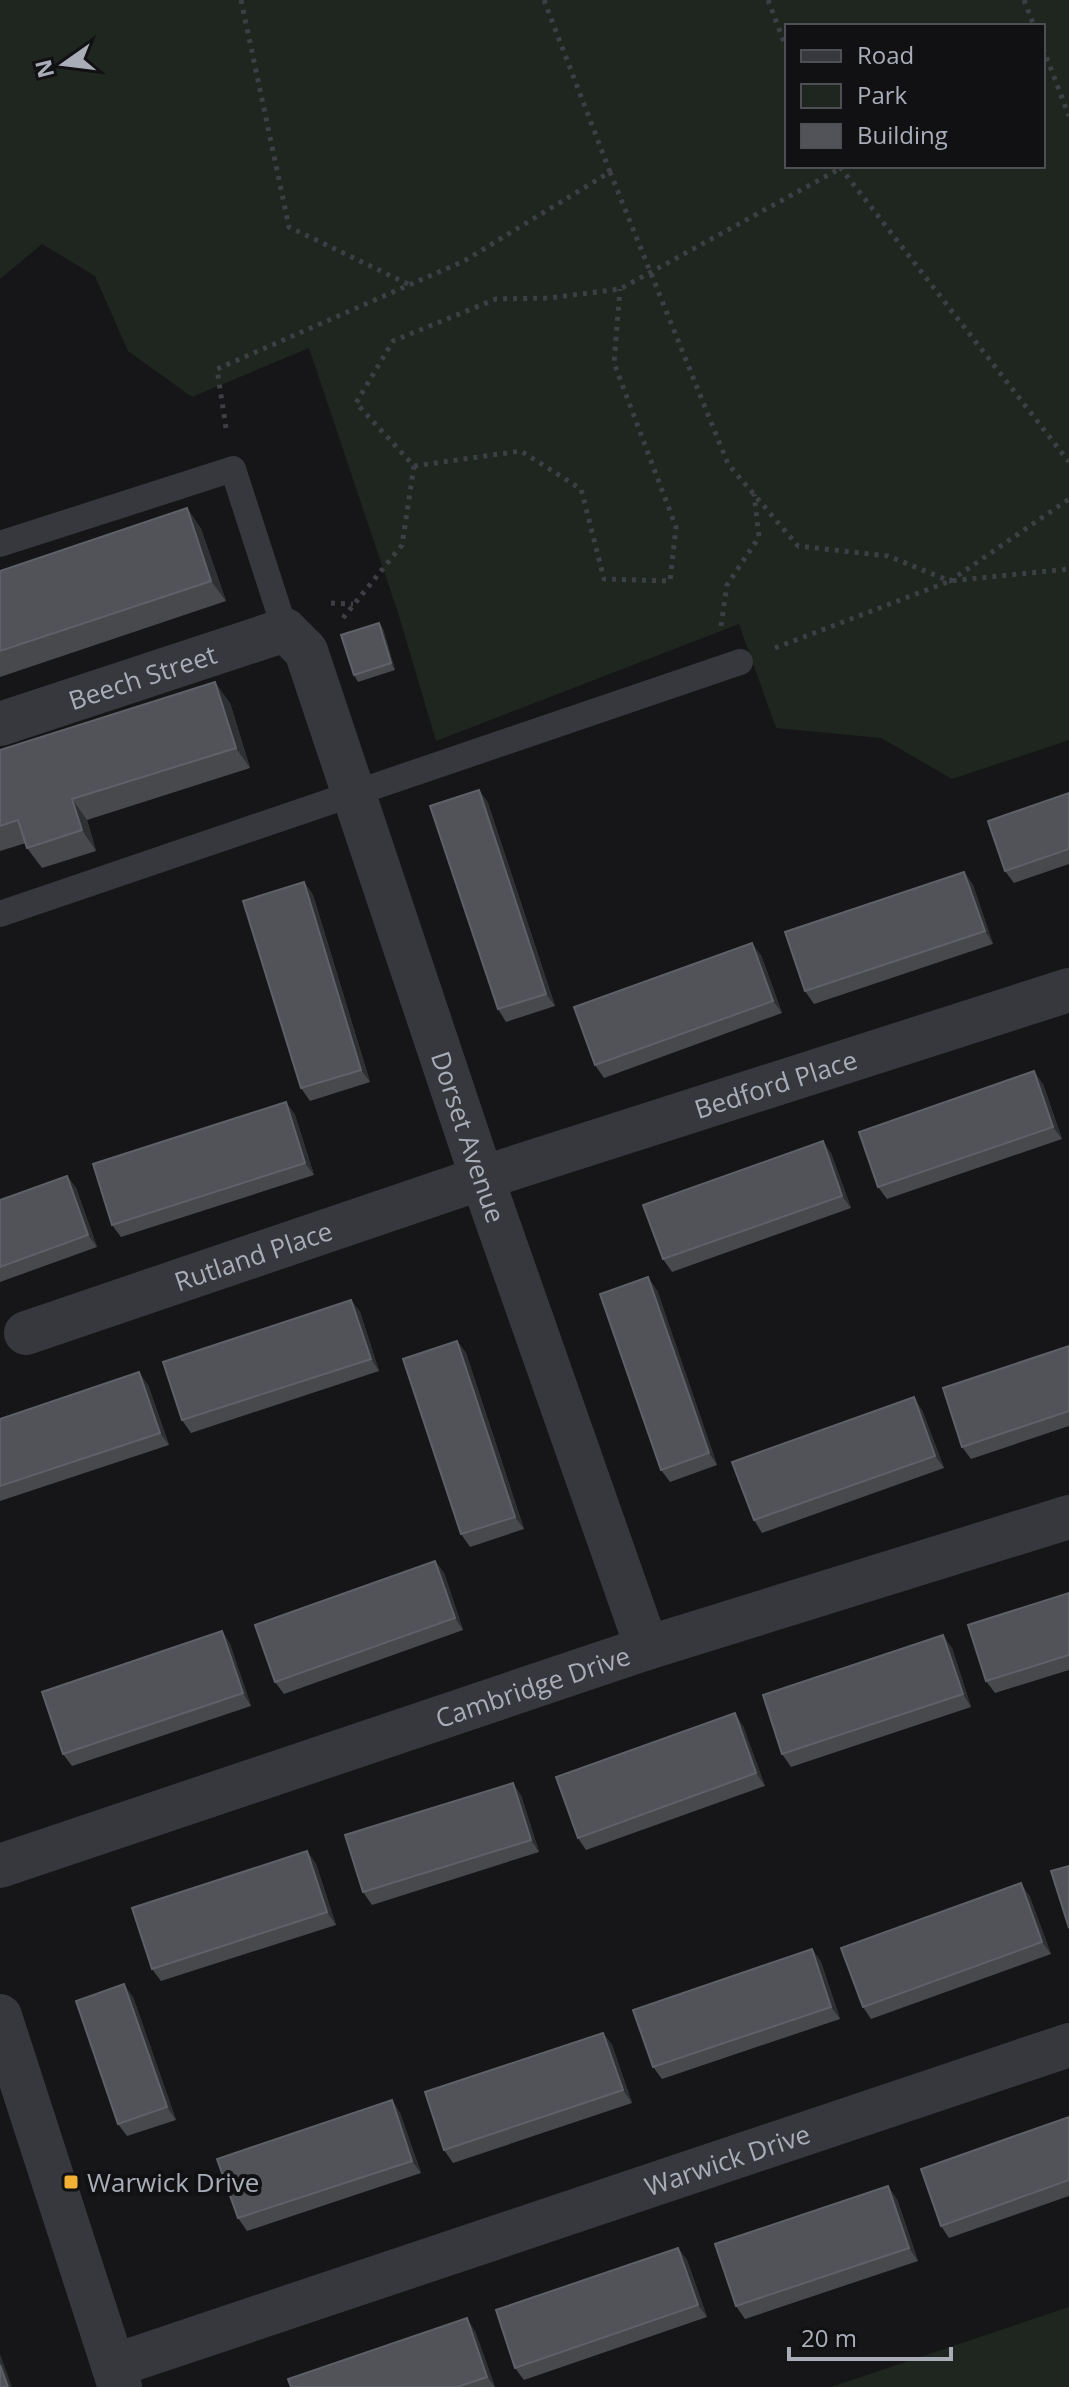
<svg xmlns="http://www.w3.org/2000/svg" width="1069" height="2387" viewBox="0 0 1069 2387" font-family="'Open Sans',sans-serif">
  <rect width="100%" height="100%" fill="#161618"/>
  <g fill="#1e261f" fill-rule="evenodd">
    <path d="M0 0H1069V740L952 779 881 738 776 728 739 624 436 741 399 616 309 348 192 397 128 351 95 276 42 244 0 279ZM787 26H1043V166H787Z"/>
    <polygon points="1069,2307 1069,2387 831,2387"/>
  </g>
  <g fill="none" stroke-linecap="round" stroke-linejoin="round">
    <g stroke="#3d3f44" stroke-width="5" stroke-dasharray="4 6" stroke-linecap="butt">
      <polyline points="241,0 289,227 410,285"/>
      <polyline points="544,0 610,172"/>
      <polyline points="768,0 787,50"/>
      <polyline points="1024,0 1034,26"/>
      <polyline points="1043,48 1069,116"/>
      <polyline points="840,167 1069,462"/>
      <polyline points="226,428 217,369 464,261 610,172 728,464 798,546 888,556 950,581 1069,499"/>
      <polyline points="414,466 521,451 581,489 604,579 670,581 676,527 614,363 620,289"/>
      <polyline points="331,603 353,604"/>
      <polyline points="343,618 402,545 414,466 356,403 393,341 496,299 550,298 620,289 841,168"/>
      <polyline points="721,626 727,585 759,537 754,494"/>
      <polyline points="775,648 950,581 1069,569"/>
    </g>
    <g stroke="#37383d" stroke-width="26">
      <polyline points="0,544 233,469 285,630"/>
      <polyline points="0,914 740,662"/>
    </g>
    <g stroke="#37383d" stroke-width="44">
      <path id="s1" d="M0 724 285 630 306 651 482 1178 647 1648"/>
      <path id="s2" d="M26 1333 482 1178 1069 990"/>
      <path id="s3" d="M0 1866 647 1648 1069 1517"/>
      <polyline points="0,2016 120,2387"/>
      <path id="s4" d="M113 2366 1069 2045"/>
    </g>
  </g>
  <g fill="#47494d">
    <polygon points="187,508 201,529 226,601 0,677 0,571"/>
    <polygon points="379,623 383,629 395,670 358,682 354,675"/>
    <polygon points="230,703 250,768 87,820 96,851 42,868 27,848 26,843 0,851 0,750"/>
    <polygon points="479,790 488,803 555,1006 506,1022 498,1009"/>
    <polygon points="1069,793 1069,864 1014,883 1005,871"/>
    <polygon points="964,872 973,885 993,944 814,1004 805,991"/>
    <polygon points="304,882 313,895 370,1082 310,1101 301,1088"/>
    <polygon points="761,955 782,1013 604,1078 595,1065"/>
    <polygon points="1043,1084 1062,1139 887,1199 878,1187"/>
    <polygon points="286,1102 295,1115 314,1175 121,1237 112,1225"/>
    <polygon points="831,1153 851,1208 672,1272 663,1259"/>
    <polygon points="67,1176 76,1188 97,1247 0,1282 0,1200"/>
    <polygon points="657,1290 717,1465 670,1482 661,1470"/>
    <polygon points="351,1300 360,1312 379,1371 191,1433 182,1420"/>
    <polygon points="457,1341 466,1353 524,1529 470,1547 461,1534"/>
    <polygon points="1069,1346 1069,1426 971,1459 962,1447"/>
    <polygon points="148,1385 169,1445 0,1501 0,1419"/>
    <polygon points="922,1410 944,1468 762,1533 754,1520"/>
    <polygon points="435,1561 444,1573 463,1630 284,1694 275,1682"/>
    <polygon points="1069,1593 1069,1670 995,1693 986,1681"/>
    <polygon points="222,1631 230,1644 251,1706 72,1766 63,1754"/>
    <polygon points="952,1648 971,1707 791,1767 782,1754"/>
    <polygon points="743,1726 765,1786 586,1850 578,1838"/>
    <polygon points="521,1795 539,1852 372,1905 363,1892"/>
    <polygon points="307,1851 316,1864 336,1925 161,1981 152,1969"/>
    <polygon points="1029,1895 1051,1954 871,2019 863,2007"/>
    <polygon points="812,1949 821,1962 840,2019 662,2079 653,2067"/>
    <polygon points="133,1997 176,2120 127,2136 118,2124"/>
    <polygon points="603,2033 612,2045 632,2103 453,2163 444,2150"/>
    <polygon points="392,2100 400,2113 421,2173 247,2231 238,2218"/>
    <polygon points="1069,2117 1069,2196 949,2238 941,2226"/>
    <polygon points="897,2199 918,2261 745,2319 736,2306"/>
    <polygon points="678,2248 687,2260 707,2317 524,2380 515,2368"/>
    <polygon points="475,2331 495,2387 291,2387"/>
  </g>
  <g fill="#2f3033">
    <polygon points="187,508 201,529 226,601 211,581"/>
    <polygon points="379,623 383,629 395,670 391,663"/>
    <polygon points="215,682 230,703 250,768 236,748"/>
    <polygon points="479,790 488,803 555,1006 546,994"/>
    <polygon points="72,799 87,820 96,851 82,830"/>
    <polygon points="964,872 973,885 993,944 985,931"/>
    <polygon points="304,882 313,895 370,1082 361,1070"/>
    <polygon points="752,943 761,955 782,1013 773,1001"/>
    <polygon points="1034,1071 1043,1084 1062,1139 1053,1127"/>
    <polygon points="286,1102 295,1115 314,1175 305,1163"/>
    <polygon points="823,1141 831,1153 851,1208 842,1196"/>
    <polygon points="67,1176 76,1188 97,1247 88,1235"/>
    <polygon points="648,1277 657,1290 717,1465 709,1453"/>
    <polygon points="351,1300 360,1312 379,1371 371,1359"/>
    <polygon points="457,1341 466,1353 524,1529 515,1517"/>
    <polygon points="139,1372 148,1385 169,1445 160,1433"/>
    <polygon points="914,1397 922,1410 944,1468 935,1456"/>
    <polygon points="435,1561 444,1573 463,1630 455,1618"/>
    <polygon points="222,1631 230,1644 251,1706 243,1693"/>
    <polygon points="943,1635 952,1648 971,1707 963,1694"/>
    <polygon points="735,1713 743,1726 765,1786 756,1773"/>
    <polygon points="513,1783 521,1795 539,1852 531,1840"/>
    <polygon points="307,1851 316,1864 336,1925 327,1912"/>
    <polygon points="1021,1883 1029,1895 1051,1954 1042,1942"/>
    <polygon points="812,1949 821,1962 840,2019 831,2007"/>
    <polygon points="124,1984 133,1997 176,2120 167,2107"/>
    <polygon points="603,2033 612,2045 632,2103 623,2090"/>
    <polygon points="392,2100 400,2113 421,2173 412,2161"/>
    <polygon points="888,2186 897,2199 918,2261 909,2248"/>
    <polygon points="678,2248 687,2260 707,2317 698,2305"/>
    <polygon points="467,2318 475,2331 495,2387 487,2377"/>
    <polygon points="0,2354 12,2387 8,2387 0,2365"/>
  </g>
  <g fill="#525359" stroke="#5f6168" stroke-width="2">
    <polygon points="187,508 211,581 0,651 0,571"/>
    <polygon points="379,623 391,663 354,675 341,635"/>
    <polygon points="215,682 236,748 72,799 82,830 27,848 18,820 0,826 0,750"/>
    <polygon points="479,790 546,994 498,1009 430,806"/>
    <polygon points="1069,793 1069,849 1005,871 988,821"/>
    <polygon points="964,872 985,931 805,991 785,932"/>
    <polygon points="304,882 361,1070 301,1088 243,901"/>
    <polygon points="752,943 773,1001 595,1065 574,1007"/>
    <polygon points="1034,1071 1053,1127 878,1187 859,1132"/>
    <polygon points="286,1102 305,1163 112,1225 93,1164"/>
    <polygon points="823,1141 842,1196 663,1259 643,1205"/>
    <polygon points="67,1176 88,1235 0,1267 0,1200"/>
    <polygon points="648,1277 709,1453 661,1470 600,1294"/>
    <polygon points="351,1300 371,1359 182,1420 163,1362"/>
    <polygon points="457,1341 515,1517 461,1534 403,1359"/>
    <polygon points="1069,1346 1069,1411 962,1447 943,1388"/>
    <polygon points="139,1372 160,1433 0,1486 0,1419"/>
    <polygon points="914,1397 935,1456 754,1520 732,1462"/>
    <polygon points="435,1561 455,1618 275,1682 255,1625"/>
    <polygon points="1069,1593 1069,1655 986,1681 968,1625"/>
    <polygon points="222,1631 243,1693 63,1754 42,1692"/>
    <polygon points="943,1635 963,1694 782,1754 763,1695"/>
    <polygon points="735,1713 756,1773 578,1838 556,1777"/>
    <polygon points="513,1783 531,1840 363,1892 345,1835"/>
    <polygon points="307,1851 327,1912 152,1969 132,1908"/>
    <polygon points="1069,1866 1069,1928 1051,1871"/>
    <polygon points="1021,1883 1042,1942 863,2007 841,1948"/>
    <polygon points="812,1949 831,2007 653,2067 633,2010"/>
    <polygon points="124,1984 167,2107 118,2124 76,2001"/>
    <polygon points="603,2033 623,2090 444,2150 425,2092"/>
    <polygon points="392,2100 412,2161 238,2218 217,2159"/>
    <polygon points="1069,2117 1069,2180 941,2226 921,2169"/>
    <polygon points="888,2186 909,2248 736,2306 715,2244"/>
    <polygon points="678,2248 698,2305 515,2368 496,2310"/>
    <polygon points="467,2318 487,2377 457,2387 291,2387 288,2379"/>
    <polygon points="0,2365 8,2387 0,2387"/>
  </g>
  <rect fill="#f2b134" stroke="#111113" stroke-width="3" x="63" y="2174" width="16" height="16" rx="4"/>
  <g text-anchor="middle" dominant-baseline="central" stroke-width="8" stroke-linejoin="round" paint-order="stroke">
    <g font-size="26" fill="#a8adb8" stroke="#111113">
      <text stroke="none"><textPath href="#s1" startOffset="150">Beech Street</textPath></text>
      <text stroke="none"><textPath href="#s2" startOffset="790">Bedford Place</textPath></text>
      <text stroke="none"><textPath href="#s1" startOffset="842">Dorset Avenue</textPath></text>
      <text stroke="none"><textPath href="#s2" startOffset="240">Rutland Place</textPath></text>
      <text stroke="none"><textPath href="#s3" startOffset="562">Cambridge Drive</textPath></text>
      <text stroke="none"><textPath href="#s4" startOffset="648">Warwick Drive</textPath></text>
    </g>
    <g font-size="26" fill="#a8adb8" stroke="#111113" text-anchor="start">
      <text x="87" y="2182">Warwick Drive</text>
    </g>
  </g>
  <rect x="785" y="24" width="260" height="144" fill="#111113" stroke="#4d4f55" stroke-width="2"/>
  <rect x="801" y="50" width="40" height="12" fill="#37383d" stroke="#4d4f55" stroke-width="2"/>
  <text x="857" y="64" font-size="24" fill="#a8adb8">Road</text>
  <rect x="801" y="84" width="40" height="24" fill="#1e261f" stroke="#4d4f55" stroke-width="2"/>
  <text x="857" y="104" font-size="24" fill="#a8adb8">Park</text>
  <rect x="801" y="124" width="40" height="24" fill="#525359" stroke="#4d4f55" stroke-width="2"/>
  <text x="857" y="144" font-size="24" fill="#a8adb8">Building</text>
  <g transform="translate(64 64) rotate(256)" stroke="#111113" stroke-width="6" paint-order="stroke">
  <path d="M0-6L14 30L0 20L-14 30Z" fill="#a8adb8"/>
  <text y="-12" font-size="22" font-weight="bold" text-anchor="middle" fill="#a8adb8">N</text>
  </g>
  <path d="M789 2347v12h162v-12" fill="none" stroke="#a8adb8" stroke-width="4"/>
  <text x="801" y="2347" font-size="24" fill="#a8adb8" stroke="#111113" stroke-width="6" paint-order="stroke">20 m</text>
</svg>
